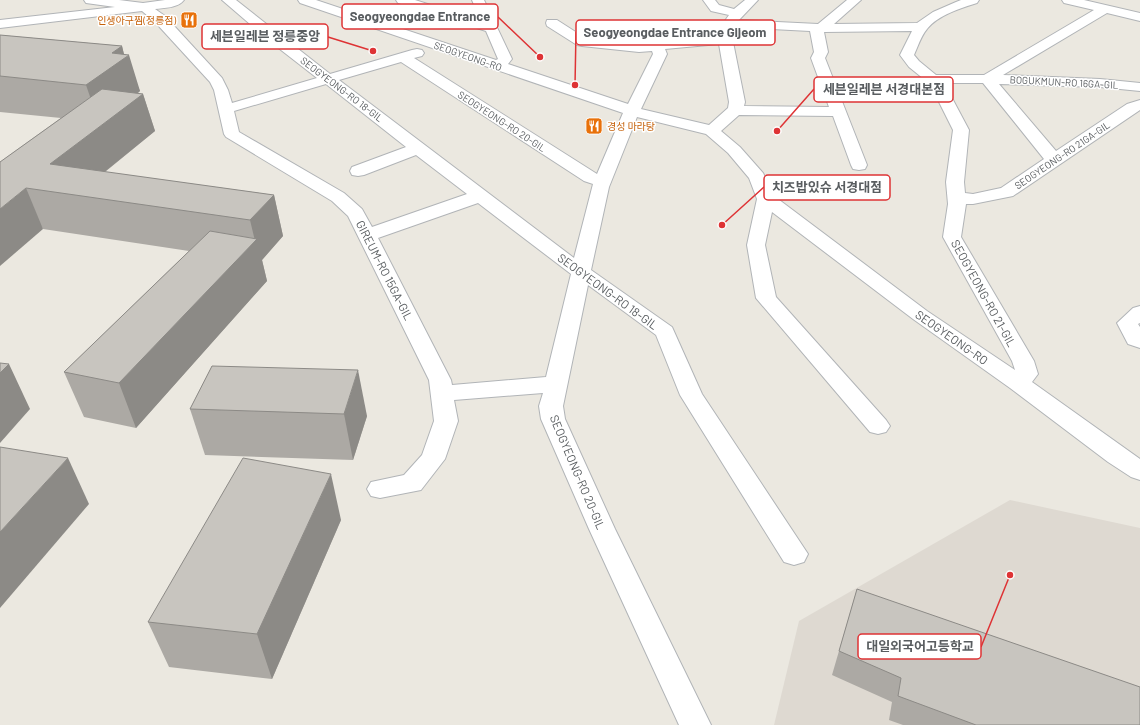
<svg xmlns="http://www.w3.org/2000/svg" width="1140" height="725" viewBox="0 0 1140 725" font-family="Barlow,'Noto Sans KR',sans-serif">
  <rect width="100%" height="100%" fill="#ebe8e0"/>
  <polygon fill="#ded9d1" points="1010,500 1140,528 1140,725 774,725 799,621"/>
  <g fill="none" stroke-linecap="round" stroke-linejoin="round">
    <g stroke="#b1b4b7" stroke-width="2">
      <g id="minor">
        <path d="M84 0H119L143 3 165 0H184C178 8 164 8 155 9L165 16 222 78 228 90 232 103 317 78 272 43 222 0H236L330 74 412 50 417 49 422 50 424 53 422 56 414 58 597 174 623 113 300 3 298 0H316L496 60 498 59 486 31 398 3 396 0H415L481 21 472 0H484L512 59 508 64 628 104 653 54 652 51 639 52 582 46 577 45 547 26 546 23 547 20H557L585 38 639 44 718 36 717 32 729 15 711 11 703 0H715L719 5 734 9 745 0H758L739 20 818 24 847 0H861L834 24 917 23 933 12 956 2 961 0H979L977 3C961 8 938 15 927 29 921 36 918 46 914 55L919 61 936 75H984L1094 10 1064 3 1062 0H1084L1140 13V21L1107 13 1003 75 1100 79 1140 83V91L1100 87 999 84 1056 151 1127 104 1140 100V110L1013 196 973 204H966L961 237 1034 361 1038 374 1032 382 1140 459V480L1131 477 1108 462 1010 388 913 319 772 212 765 245 776 297 886 420 890 426 886 432 878 434 870 432 756 298 747 245 757 199 749 178 728 153 706 134 637 117 609 187 591 270 672 327 702 394 808 554 804 562 794 565 784 562 680 395 656 335 588 285 563 406 565 419 615 529 711 725H679L589 529 541 419 539 406 543 393 454 400 458 421 445 459 421 490 380 498 371 496 367 489 371 482 404 475 422 455 434 421 429 380 348 216 332 201 226 137 224 134 214 90 210 82 155 22 142 11 0 28V20L115 7 86 3ZM734 27 810 31 814 52 811 58 829 107 744 106 745 102 731 32ZM912 31 900 55 909 67 930 84 953 130 946 182 948 204 943 237 1012 361 1015 370 927 311 774 196 763 173 740 147 721 131 739 115 833 116 851 165 853 169 859 170 865 169 867 165 825 58 828 52 824 32ZM719 44 729 102 728 108 709 125 641 109 667 54 665 49ZM401 62 584 181 593 184 574 258 339 80ZM944 83H983L1044 159 1001 188 973 194 965 193 964 182 969 130ZM326 84 406 147 352 167 350 171 352 175 358 176 364 175 416 155 467 194 372 227 362 209 344 193 239 132 234 111ZM478 203 571 274 546 377 452 385 451 380 378 238Z"/>
        <polygon points="1140,306 1140,323 1138,324 1140,327 1140,348 1128,344 1117,323 1133,308"/>
      </g>
    </g>
    <use href="#minor" fill="#fff" fill-rule="evenodd"/>
  </g>
  <g fill="#aca9a4">
    <polygon points="0,35 122,46 124,55 140,91 138,93 143,94 155,131 105,172 274,195 283,236 262,260 267,281 136,428 84,417 64,372 189,251 43,229 0,162 61,118 0,112"/>
    <polygon points="212,366 367,416 353,460 205,455 190,409"/>
    <polygon points="341,520 272,679 169,667 148,622"/>
    <polygon points="857,589 1140,725 903,725 889,720 892,702 832,675"/>
  </g>
  <g fill="#8c8a86">
    <polygon points="122,46 125,58 129,55 140,91 99,123 86,85 112,53"/>
    <polygon points="143,94 155,131 76,195 50,164"/>
    <polygon points="26,188 43,229 0,266 0,209"/>
    <polygon points="274,195 283,236 262,260 267,281 136,428 119,383 255,241 250,220"/>
    <polygon points="9,364 30,409 0,443 0,373"/>
    <polygon points="358,370 367,416 353,460 344,414"/>
    <polygon points="68,458 89,504 0,608 0,532"/>
    <polygon points="331,474 341,520 272,679 257,634"/>
  </g>
  <g fill="#c8c5bf" stroke="#8c8a86">
    <polygon points="0,35 122,46 112,53 129,55 86,85 0,76"/>
    <polygon points="102,89 143,94 50,164 274,195 250,220 26,188 0,209 0,162"/>
    <polygon points="210,231 257,239 119,383 64,372"/>
    <polygon points="0,363 9,364 0,373"/>
    <polygon points="212,366 358,370 344,414 190,409"/>
    <polygon points="0,447 68,458 0,532"/>
    <polygon points="243,458 331,474 257,634 148,622"/>
    <polygon points="857,589 1140,687 1140,725 976,725 898,696 901,678 839,651"/>
  </g>
  <defs>
    <g id="restaurant-square" transform="scale(0.9)"><rect x="-9" y="-9" width="18" height="18" rx="4" fill="#e8710a" stroke="#fff"/><path d="M-5-6h1v4h1v-4h1v4h1v-4h1v5L-1.5 .5V6h-2V.5L-5-1ZM5-6V6H3V1.5H1.5Q1.5-4 5-6Z" fill="#fff"/></g>
  </defs>
  <g fill-rule="evenodd">
    <use href="#restaurant-square" x="189" y="20"/>
    <use href="#restaurant-square" x="594" y="126"/>
  </g>
  <g text-anchor="middle" dominant-baseline="central" stroke-width="3" stroke-linejoin="round" paint-order="stroke">
    <g font-size="10" fill="#c56008" stroke="#fff" text-anchor="end">
      <text x="176" y="20">인생아구찜(정릉점)</text>
      <text x="607" y="126" text-anchor="start">경성 마라탕</text>
    </g>
    <g font-size="10" fill="#595d60" stroke="#fff">
      <text transform="translate(468 56) rotate(19)">SEOGYEONG-RO</text>
      <text transform="translate(1064 82) rotate(3)">BOGUKMUN-RO 16GA-GIL</text>
      <text transform="translate(342 89) rotate(37)">SEOGYEONG-RO 18-GIL</text>
      <text transform="translate(502 121) rotate(33)">SEOGYEONG-RO 20-GIL</text>
      <text transform="translate(1062 155) rotate(-34)">SEOGYEONG-RO 21GA-GIL</text>
    </g>
    <g font-size="12" fill="#595d60" stroke="#fff">
      <text transform="translate(385 270) rotate(63)">GIREUM-RO 15GA-GIL</text>
      <text transform="translate(608 291) rotate(36)">SEOGYEONG-RO 18-GIL</text>
      <text transform="translate(984 293) rotate(61)">SEOGYEONG-RO 21-GIL</text>
      <text transform="translate(952 337) rotate(35)">SEOGYEONG-RO</text>
      <text transform="translate(578 472) rotate(67)">SEOGYEONG-RO 20-GIL</text>
    </g>
  </g>
  <path fill="none" stroke="#de3335" stroke-width="1.5" d="M540 57L498 17M575 85L576 32M373 51L328 37M777 131L814 89M722 225L764 187M1010 575L981 647"/>
  <g fill="#de3335" stroke="#fff" stroke-width="1.5">
    <circle cx="540" cy="57" r="4"/>
    <circle cx="575" cy="85" r="4"/>
    <circle cx="373" cy="51" r="4"/>
    <circle cx="777" cy="131" r="4"/>
    <circle cx="722" cy="225" r="4"/>
    <circle cx="1010" cy="575" r="4"/>
  </g>
  <g fill="#fff" stroke="#de3335" stroke-width="1.5">
    <rect x="342" y="4" width="156" height="25" rx="4"/>
    <rect x="576" y="20" width="199" height="25" rx="4"/>
    <rect x="202" y="24" width="126" height="25" rx="4"/>
    <rect x="814" y="77" width="139" height="25" rx="4"/>
    <rect x="764" y="175" width="126" height="25" rx="4"/>
    <rect x="858" y="634" width="123" height="25" rx="4"/>
  </g>
  <g font-size="13" text-anchor="middle" font-weight="bold" fill="#595d60">
    <text x="420" y="21">Seogyeongdae Entrance</text>
    <text x="675" y="37">Seogyeongdae Entrance Gijeom</text>
    <text x="265" y="41">세븐일레븐 정릉중앙</text>
    <text x="884" y="94">세븐일레븐 서경대본점</text>
    <text x="827" y="192">치즈밥있슈 서경대점</text>
    <text x="920" y="651">대일외국어고등학교</text>
  </g>
</svg>
